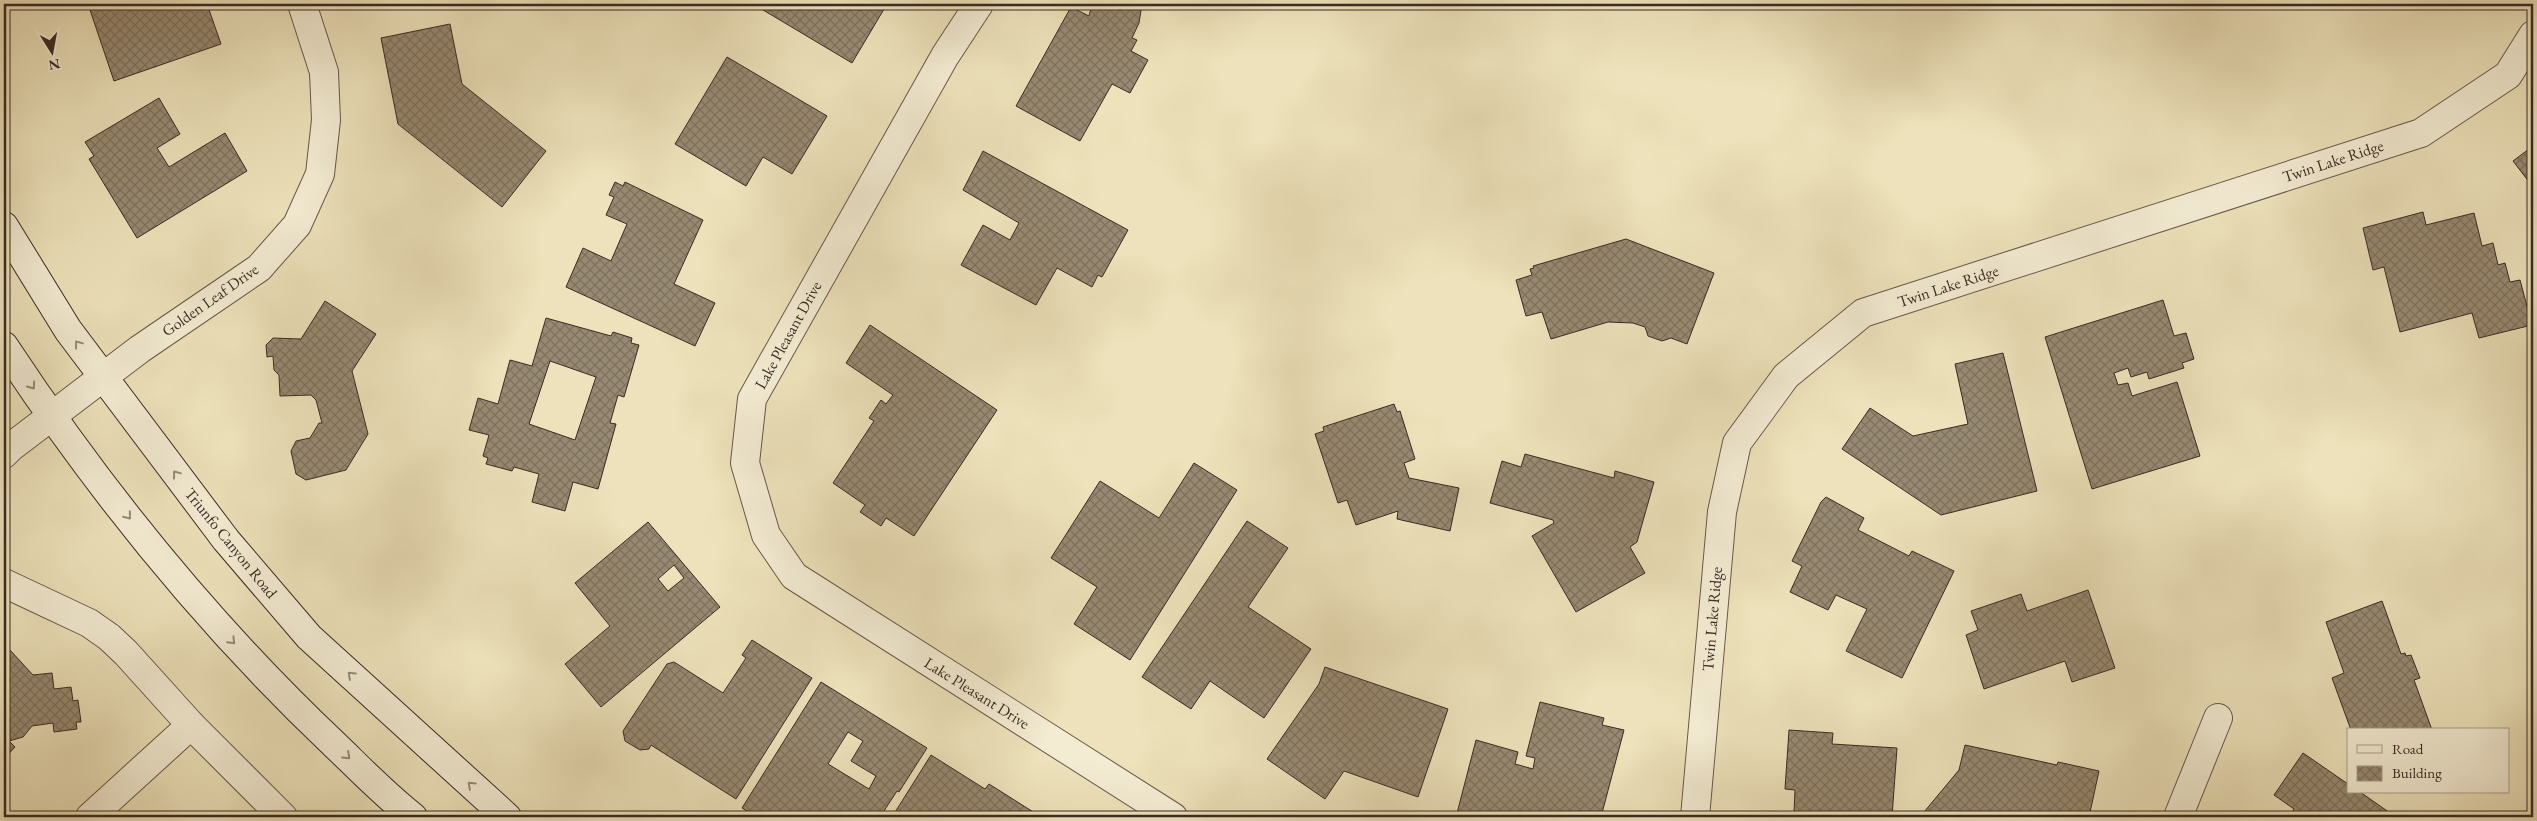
<svg xmlns="http://www.w3.org/2000/svg" width="2537" height="821" viewBox="0 0 2537 821" font-family="'EB Garamond',serif">
  <defs>
    <pattern id="building-cross-hatch" width="8" height="8" patternUnits="userSpaceOnUse" patternTransform="scale(1.25)"><rect width="8" height="8" fill="#988a72"/><path d="M0 0l8 8M0 8l8-8" fill="none" stroke="#7d715d"/></pattern>
  </defs>
  <rect width="100%" height="100%" fill="#ede2bb"/>
  <filter id="stains"><feTurbulence type="fractalNoise" baseFrequency=".004" numOctaves="4"/><feColorMatrix values="0 0 0 0 .2 0 0 0 0 .09 0 0 0 0 .02 0 0 0 .5 -.17"/></filter>
  <radialGradient id="worn" r=".72"><stop offset=".6" stop-color="#630" stop-opacity="0"/><stop offset="1" stop-color="#630" stop-opacity=".3"/></radialGradient>
  <g fill="url(#building-cross-hatch)" stroke="#3b2a23" fill-rule="evenodd">
    <polygon points="88,4 207,4 221,44 114,81"/>
    <polygon points="753,4 887,4 852,63"/>
    <polygon points="1092,4 1142,4 1139,23 1132,38 1137,40 1131,51 1148,60 1130,93 1112,84 1080,141 1016,106 1071,7 1089,16"/>
    <polygon points="450,24 462,84 546,151 502,207 398,124 381,38"/>
    <polygon points="727,57 827,116 792,174 763,157 746,186 675,144"/>
    <polygon points="159,98 180,134 157,148 169,167 225,133 247,171 137,238 89,159 94,156 85,142"/>
    <polygon points="2533,146 2533,187 2513,161"/>
    <polygon points="983,151 1128,230 1102,277 1098,275 1092,287 1057,268 1036,305 961,265 983,225 1010,240 1019,223 963,190"/>
    <polygon points="615,182 623,186 625,182 703,220 674,284 715,303 695,346 566,287 583,248 611,261 627,224 606,215 614,197 609,195"/>
    <polygon points="2423,212 2426,225 2474,213 2482,246 2493,243 2498,265 2505,263 2510,282 2520,280 2532,325 2479,338 2472,313 2400,332 2384,267 2373,270 2363,228"/>
    <polygon points="1626,239 1714,273 1687,344 1671,338 1662,341 1648,336 1645,327 1633,323 1608,322 1551,339 1542,312 1526,316 1516,280 1532,275 1530,269 1534,268 1533,266"/>
    <polygon points="2163,300 2174,336 2186,333 2194,359 2182,363 2184,368 2149,379 2147,372 2131,377 2128,368 2114,373 2118,385 2128,383 2132,396 2177,382 2200,456 2092,489 2045,337"/>
    <polygon points="325,301 376,334 352,371 368,434 346,470 306,480 296,474 291,451 296,441 310,438 319,423 322,423 316,400 311,395 280,396 279,375 274,370 273,356 267,357 266,345 273,338 301,339"/>
    <path d="M546 318 611 336 613 332 632 338 631 343 639 345 624 397 618 395 610 423 616 424 598 489 573 482 565 511 532 502 539 474 514 467 512 471 486 464 488 458 483 456 489 435 469 430 478 398 498 404 510 360 532 366ZM550 361 596 377 575 440 529 424Z"/>
    <polygon points="870,325 997,410 914,536 886,518 881,526 860,512 865,505 833,483 874,421 869,418 881,400 886,404 893,395 846,363"/>
    <polygon points="2003,353 2037,491 1941,515 1842,449 1870,408 1913,436 1968,424 1955,364"/>
    <polygon points="1394,404 1397,412 1400,411 1415,459 1404,463 1409,478 1459,488 1450,531 1397,519 1398,511 1356,525 1347,500 1338,503 1315,434 1324,431 1323,427"/>
    <polygon points="1525,454 1614,478 1615,471 1654,482 1637,542 1630,547 1645,573 1576,612 1532,536 1554,523 1553,520 1490,503 1502,461 1521,467"/>
    <polygon points="1194,463 1237,490 1130,660 1074,624 1097,587 1051,558 1100,481 1159,518"/>
    <polygon points="1826,497 1864,518 1858,530 1909,556 1912,551 1954,571 1902,678 1846,651 1867,609 1836,595 1828,610 1790,592 1802,566 1792,561 1821,502"/>
    <polygon points="1247,521 1288,548 1248,607 1311,649 1264,718 1210,681 1191,709 1142,677"/>
    <path d="M648 522 720 607 601 707 565 664 610 626 575 583ZM674 565 684 578 668 591 658 579Z"/>
    <polygon points="2088,590 2115,668 2072,682 2065,661 1984,689 1966,635 1978,630 1971,611 2021,594 2027,611"/>
    <polygon points="2382,601 2401,654 2405,653 2406,656 2411,655 2420,678 2414,680 2432,730 2351,730 2332,678 2344,673 2326,622"/>
    <polygon points="752,640 812,678 736,799 651,745 649,749 640,750 625,741 623,731 667,664 674,662 723,693 746,658 742,655"/>
    <polygon points="9,649 33,675 52,673 54,689 71,687 73,701 78,700 81,722 76,722 77,729 54,732 53,723 32,726 23,737 9,741 15,747 4,759 4,650 5,652"/>
    <polygon points="1325,667 1448,709 1418,797 1344,771 1325,799 1267,759 1319,684"/>
    <path d="M821 682 927 748 899 792 897 791 880 817H794L791 815 790 817H757L742 808ZM848 732 863 741 851 761 876 776 869 789 828 764Z"/>
    <polygon points="1540,702 1604,718 1602,725 1624,730 1601,817 1456,817 1476,740 1518,752 1515,764 1533,769 1535,758 1526,756"/>
    <polygon points="1789,730 1833,733 1832,744 1897,748 1892,817 1804,817 1804,813 1794,812 1795,790 1785,789"/>
    <polygon points="1965,745 2057,765 2058,762 2099,771 2089,817 1931,817 1924,812 1959,770"/>
    <polygon points="2303,753 2348,784 2348,792 2360,792 2393,815 2391,817 2289,817 2294,809 2274,795"/>
    <polygon points="931,755 985,789 989,784 1038,815 1037,817 892,817"/>
  </g>
  <g fill="none" stroke-linecap="round" stroke-linejoin="round">
    <g stroke="#685849" stroke-width="30">
      <g id="street">
        <polyline points="979,4 945,56 752,399 745,463 766,535 794,576 1173,817"/>
        <polyline points="4,454 11,447 140,349 259,268 297,225 320,174 326,120 324,72 302,4"/>
        <polyline points="4,583 89,623 109,637 126,653 191,725 283,817"/>
        <polyline points="90,817 191,725"/>
        <polyline points="1695,817 1722,512 1737,443 1786,376 1863,313 2421,133 2508,75 2533,35"/>
        <polyline points="2178,817 2218,718"/>
      </g>
    </g>
    <g stroke="#3b2a23" stroke-width="30">
      <g id="secondary">
        <polyline points="4,226 68,330 226,540 309,637 507,817"/>
        <path d="M4 346C99 490 209 626 335 745 360 769 385 795 413 817"/>
      </g>
    </g>
    <use href="#street" stroke="#f3ecd3" stroke-width="28"/>
    <use href="#secondary" stroke="#f3ecd3" stroke-width="28"/>
  </g>
  <defs><path id="oneway-chevron" d="M-2-3.5L2.5 0L-2 3.5" fill="none" stroke-width="1.6" stroke-linecap="round" stroke-linejoin="round" transform="scale(1.25)"/></defs>
  <g stroke="#978b7b">
    <use href="#oneway-chevron" transform="translate(78 344) rotate(-127)"/>
    <use href="#oneway-chevron" transform="translate(32 386) rotate(55)"/>
    <use href="#oneway-chevron" transform="translate(176 474) rotate(-127)"/>
    <use href="#oneway-chevron" transform="translate(128 516) rotate(51)"/>
    <use href="#oneway-chevron" transform="translate(232 641) rotate(46)"/>
    <use href="#oneway-chevron" transform="translate(351 675) rotate(-137)"/>
    <use href="#oneway-chevron" transform="translate(347 756) rotate(43)"/>
    <use href="#oneway-chevron" transform="translate(471 785) rotate(-137)"/>
  </g>
  <g text-anchor="middle" dominant-baseline="central" stroke-width="5" stroke-linejoin="round" paint-order="stroke">
    <g font-size="16" fill="#3b2a23" stroke="#f3ecd3">
      <text transform="translate(2333 161) rotate(-18)">Twin Lake Ridge</text>
      <text transform="translate(1948 286) rotate(-18)">Twin Lake Ridge</text>
      <text transform="translate(210 300) rotate(-35)">Golden Leaf Drive</text>
      <text transform="translate(788 335) rotate(-61)">Lake Pleasant Drive</text>
      <text transform="translate(231 543) rotate(51)">Triunfo Canyon Road</text>
      <text transform="translate(1712 619) rotate(-85)">Twin Lake Ridge</text>
      <text transform="translate(977 693) rotate(32)">Lake Pleasant Drive</text>
    </g>
  </g>
  <rect width="2537" height="821" fill="none" stroke="#ede2bb" stroke-width="20"/>
  <rect x="5" y="5" width="2527" height="811" fill="none" stroke="#3b2a23" stroke-width="2.5"/>
  <rect x="10" y="10" width="2517" height="801" fill="none" stroke="#3b2a23"/>
  <rect x="2347" y="728" width="162" height="65" fill="#f3ecd3" stroke="#a99e8d"/>
  <rect x="2357" y="745" width="25" height="8" fill="#f3ecd3" stroke="#a99e8d"/>
  <text x="2392" y="754" font-size="15" fill="#3b2a23">Road</text>
  <rect x="2357" y="766" width="25" height="15" fill="url(#building-cross-hatch)" stroke="#a99e8d"/>
  <text x="2392" y="778" font-size="15" fill="#3b2a23">Building</text>
  <g transform="translate(52 52) rotate(169)" stroke="#f3ecd3" stroke-width="4" paint-order="stroke">
  <path d="M0-4L9 19L0 12L-9 19Z" fill="#3b2a23"/>
  <text y="-8" font-size="14" font-weight="bold" text-anchor="middle" fill="#3b2a23">N</text>
  </g>
  <rect width="100%" height="100%" filter="url(#stains)"/>
  <rect width="100%" height="100%" fill="url(#worn)"/>
</svg>
